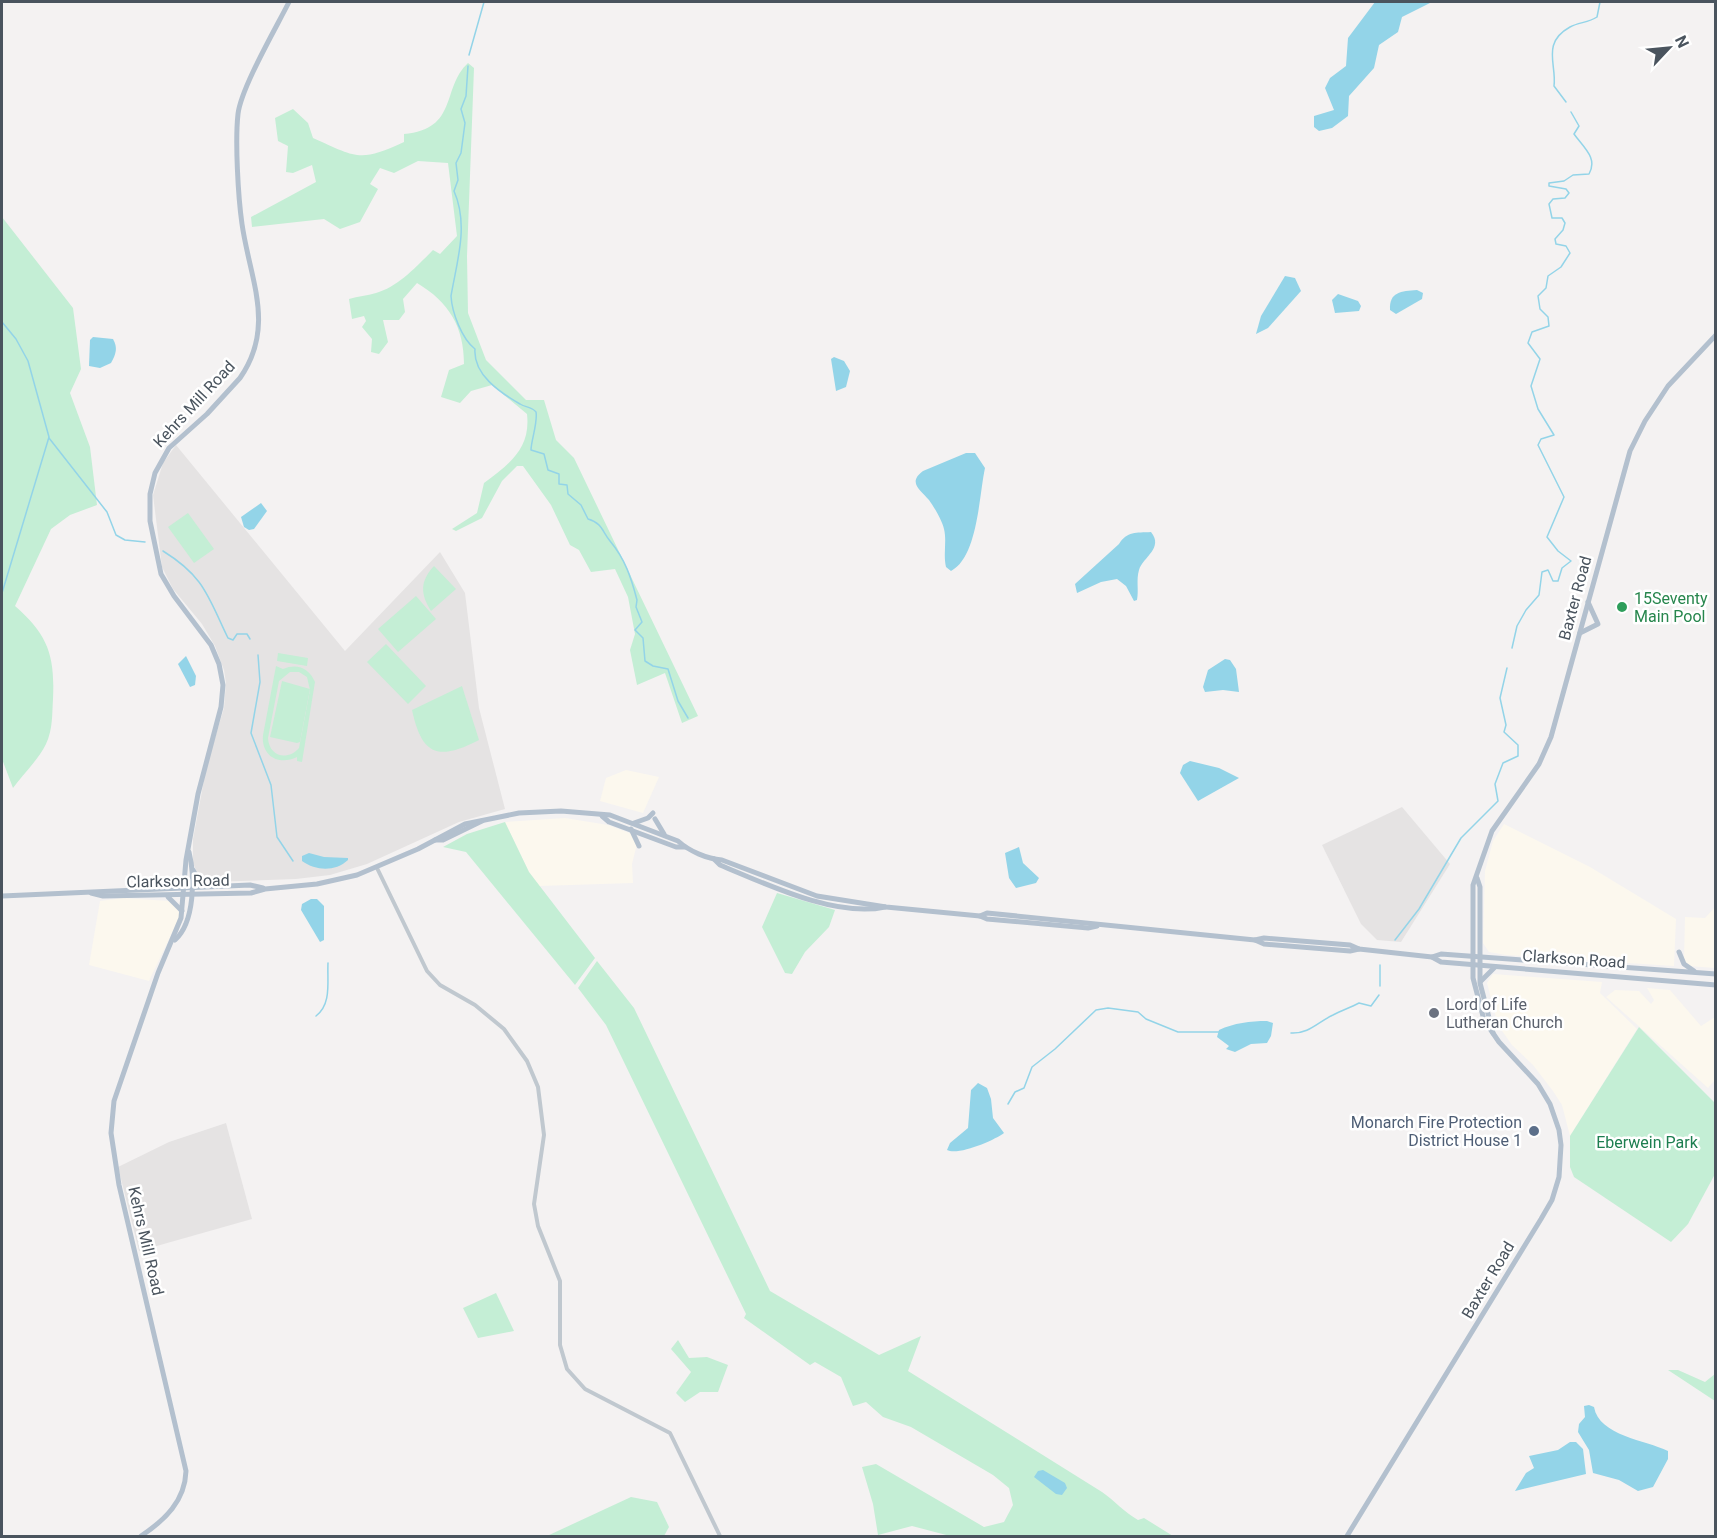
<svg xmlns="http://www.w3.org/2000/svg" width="1717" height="1538" viewBox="0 0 1717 1538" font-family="Roboto,sans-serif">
  <rect width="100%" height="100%" fill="#f4f2f2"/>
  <g fill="#fcf8ee">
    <polygon points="626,770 659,777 643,813 600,801 606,778"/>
    <polygon points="565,818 608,825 632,834 637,844 632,864 633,883 539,886 529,872 505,822"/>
    <polygon points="1504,824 1590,867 1676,919 1674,966 1506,955 1489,952 1483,943 1485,871 1493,841"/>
    <polygon points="123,898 169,901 177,907 179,913 179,918 149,981 89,965 100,901"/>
    <polygon points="1715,907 1715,968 1689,966 1684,961 1685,917 1705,918"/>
    <polygon points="1493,974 1602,982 1600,993 1637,1029 1570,1136 1562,1105 1553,1091 1533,1065 1512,1045 1498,1025 1487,983"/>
    <polygon points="1647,988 1670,990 1701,1026 1715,1017 1715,1080 1708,1088 1606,997 1615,990 1639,991 1651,1004 1654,1000"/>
  </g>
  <g fill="#e5e3e3">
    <polygon points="176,445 345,651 440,552 465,593 479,708 505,809 459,822 367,864 330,875 296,879 209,882 199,877 193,863 193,839 207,764 224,708 226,683 224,670 215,646 202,624 173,589 162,567 153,495 163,463"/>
    <polygon points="1402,807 1450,864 1401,942 1377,940 1361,924 1322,845"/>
    <polygon points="226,1123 252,1219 139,1251 118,1167 169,1142"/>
  </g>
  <g fill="#c4eed5" fill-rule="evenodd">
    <path d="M468 63 474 68 467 256 468 313 486 360 526 400H544L556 440 574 458 698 716 682 723 665 673 637 685 630 650 635 634 628 597 615 569 591 572 579 550 570 545 551 505 523 466H517L502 481 482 518 456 531 452 529 477 513 484 483C509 464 531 449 527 414L492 385 471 391 460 403 441 397 449 370 464 364C464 327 449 302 417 283L403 299 405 312 399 320H383L388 342 379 354 371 352 372 339 362 327 366 321 364 316 352 319 349 299C358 296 367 296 376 293 398 287 417 266 433 250L440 254 457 236 448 163 418 161 394 173 380 168 370 184 378 189 360 222 340 229 324 219 252 227 251 217 316 182 312 165 293 173 286 172 288 146 278 141 275 118 293 109 308 123 313 138C356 157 359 163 404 142V134C459 129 441 88 468 63Z"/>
    <path d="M2 217 73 308 81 369 70 393 90 447 97 505 70 515 51 529 15 606C48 635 55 655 53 699 52 714 53 729 46 744 39 759 23 774 13 788L2 759Z"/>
    <polygon points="188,513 214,549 194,563 168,527"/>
    <path d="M434 566 456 589 431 611C420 594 420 581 434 566Z"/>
    <polygon points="416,596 436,619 398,652 378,629"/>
    <polygon points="386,644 426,686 408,704 367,662"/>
    <polygon points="278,653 308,658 307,666 277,661"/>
    <path d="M276 666 283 669C297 663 309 668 315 682L302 762 297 761V757C279 766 261 756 263 735ZM290 672H299L307 677 310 690 299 748C288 761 269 757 268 738L279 681Z"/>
    <polygon points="282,681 310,689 300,742 297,743 270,737"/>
    <path d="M462 686 479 740C438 761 422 756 412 710Z"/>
    <polygon points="505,822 529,872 595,958 575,985 466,852 443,847 467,834"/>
    <polygon points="777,893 835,910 829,927 805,952 792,974 785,973 762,927"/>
    <path d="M597 961 634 1008 770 1291 879 1355 921 1336 908 1371 1102 1492C1115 1501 1124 1512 1138 1520L1144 1518 1173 1536H950L912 1526 878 1535 873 1504 862 1467 876 1464 984 1527 1004 1522 1013 1505 1009 1488 993 1475 911 1427 883 1417 866 1402 853 1406 841 1377 815 1362 810 1365 744 1318 746 1314 606 1025 578 988Z"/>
    <polygon points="1639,1027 1715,1103 1715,1174 1688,1224 1671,1242 1574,1177 1570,1167 1570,1136"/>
    <polygon points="496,1293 514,1331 478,1338 463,1308"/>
    <polygon points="678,1340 689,1358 707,1357 728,1365 718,1392 700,1392 685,1402 676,1393 691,1372 671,1349"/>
    <polygon points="1668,1370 1678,1370 1705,1382 1715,1374 1715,1401"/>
    <polygon points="631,1497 657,1502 669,1527 664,1536 547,1536"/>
  </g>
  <g fill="#93d4e8">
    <polygon points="1375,2 1432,2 1402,17 1398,32 1379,45 1374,68 1349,96 1348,116 1332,128 1319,131 1314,127 1314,116 1334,110 1325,88 1330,78 1346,66 1348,38"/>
    <polygon points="1285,276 1295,278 1301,291 1268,328 1256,334 1261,316"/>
    <path d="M1417 290 1423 293 1422 299 1396 314 1390 310C1389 292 1401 291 1417 290Z"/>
    <polygon points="1338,294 1358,301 1361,306 1359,311 1335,313 1332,300"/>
    <path d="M93 337 113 339C118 348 116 354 111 363L100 368 89 366 90 340Z"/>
    <polygon points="834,357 844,361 850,371 846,387 836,391 831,359"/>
    <path d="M966 453H975L985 468C979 495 978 557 951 571L946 567C943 554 947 541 944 529 942 520 934 507 929 500 921 490 907 483 923 471Z"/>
    <polygon points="261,503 267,511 254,529 249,530 244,527 241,517"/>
    <path d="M1151 532C1164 548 1143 557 1139 570 1136 580 1139 590 1137 600L1134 601 1126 586 1117 579 1101 582 1077 593 1075 584 1119 544C1127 531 1136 533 1151 532Z"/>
    <polygon points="186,656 196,676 195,685 190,687 178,664"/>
    <polygon points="1225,659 1230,660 1236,669 1239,692 1223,690 1205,692 1203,687 1208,670"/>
    <polygon points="1190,761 1219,768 1239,778 1198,801 1180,773 1183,765"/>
    <polygon points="1019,847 1023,863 1039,878 1036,883 1016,888 1009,878 1005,853"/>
    <path d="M309 853 324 857 348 858V860C335 872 316 871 302 861V856Z"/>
    <polygon points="311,899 317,899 324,906 324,940 320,942 301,910 302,904"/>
    <path d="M1267 1021 1273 1023 1271 1036 1267 1043 1251 1044 1235 1052 1226 1049 1229 1046 1217 1037 1219 1030C1234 1023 1250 1021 1267 1021Z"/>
    <path d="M978 1083 987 1088 991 1099 993 1118 1004 1133C995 1140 958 1156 947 1150L950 1143 968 1128 971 1090Z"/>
    <path d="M1589 1405 1594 1407C1599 1436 1646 1440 1668 1451V1459L1653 1487 1638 1491 1619 1480 1593 1473 1589 1450 1578 1432 1579 1424 1585 1417 1584 1406Z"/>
    <polygon points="1570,1442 1576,1442 1583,1449 1586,1474 1515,1491 1526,1473 1534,1468 1529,1456 1558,1450"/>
    <polygon points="1043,1470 1065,1483 1067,1488 1062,1495 1056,1494 1034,1477 1038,1471"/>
  </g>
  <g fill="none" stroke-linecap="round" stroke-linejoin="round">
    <g stroke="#93d4e8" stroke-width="1.5">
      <polyline points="469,55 484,2"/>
      <path d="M468 66 466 96 461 109 465 123 461 153 456 163 458 180 454 191C469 225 457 261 451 296 452 313 462 339 475 349 473 374 499 392 520 404 526 408 531 406 536 412 538 422 531 441 531 450L544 454 548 470 559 474V484L567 485 568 494 581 505 588 519C602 523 602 531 610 541 625 559 631 577 637 600L636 607 642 622 635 630 643 638 645 661 653 666 668 669 678 701 688 718"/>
      <path d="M1566 102 1554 86C1557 65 1541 43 1570 27 1579 22 1588 23 1597 17L1600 2"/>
      <polyline points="2,322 16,339 28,361 49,437 2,593"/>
      <polyline points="49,438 107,512 116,535 125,540 145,542"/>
      <path d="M163 551C205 577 208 597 228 638L233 640 237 634H247L250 639"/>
      <path d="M1512 648 1517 626 1526 610 1539 595 1542 572 1548 570 1553 581H1558L1562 568 1571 561 1558 551 1547 537 1564 497 1538 445 1541 439 1554 435 1538 409 1531 386 1540 359 1528 343 1532 332 1549 326 1548 317 1540 309 1538 296 1546 288 1548 276 1561 267 1570 253 1566 246 1556 244 1555 239 1563 230 1565 223 1562 218H1552L1549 204 1553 199 1565 198 1569 193 1566 189 1549 186V183L1564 181 1573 175 1589 174C1598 158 1584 148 1574 134L1579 126 1571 112"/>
      <polyline points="258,655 260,682 251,733 271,785 277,837 293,861"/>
      <polyline points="2,763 2,797"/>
      <polyline points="1395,940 1419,909 1461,838 1498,801 1495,784 1503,763 1518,756 1518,745 1504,732 1506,725 1500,698 1507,668"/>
      <polyline points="1380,986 1380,965"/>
      <path d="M316 1016C332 1004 327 981 328 963"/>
      <path d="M1291 1033C1309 1034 1318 1022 1333 1015 1342 1010 1350 1008 1359 1003L1371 1006 1379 995"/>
      <polyline points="1008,1104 1015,1092 1024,1088 1032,1067 1055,1049 1096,1010 1108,1008 1138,1012 1146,1019 1178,1032 1219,1032"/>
    </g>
    <polyline stroke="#c0c8cf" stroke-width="4" points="377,868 427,971 440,985 475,1005 504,1029 527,1061 538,1087 544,1135 534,1204 538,1226 560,1281 560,1345 567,1369 585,1389 670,1433 720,1536"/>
    <g stroke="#b3c0ce" stroke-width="5">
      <polyline points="1580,633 1598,624 1588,602"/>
      <polyline points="602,816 609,822 676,847 685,847"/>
      <polyline points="655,819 664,834"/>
      <polyline points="634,823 648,818 653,813"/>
      <polyline points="631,829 639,846"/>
      <polyline points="435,840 443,840 482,821"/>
      <path d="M714 859 720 865C766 884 836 918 885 907"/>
      <polyline points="193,870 198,879 209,886"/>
      <polyline points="1477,878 1480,887 1480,983 1493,1033"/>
      <path d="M91 893 103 896 251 893 265 889 317 884 357 875 418 849 465 824 519 813 561 811 610 815 678 841C689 851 707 859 722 860L817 896 886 907 980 916 987 919 1088 928 1097 926"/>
      <polyline points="2,896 250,885 263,888"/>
      <polyline points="168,897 182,911"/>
      <polyline points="980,916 987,913 1255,940 1264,944 1350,951 1359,949"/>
      <path d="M175 940C195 922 195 876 189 852"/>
      <polyline points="1255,940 1264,938 1350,945 1359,949 1432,957 1441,962 1716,985"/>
      <polyline points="1679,952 1684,964 1694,971"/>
      <polyline points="1432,957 1441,954 1716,974"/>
      <polyline points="1481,981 1495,967"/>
      <path d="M141 1536C165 1520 185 1501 186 1471L119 1185 111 1133 114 1101 158 973 181 918 186 860 198 794 221 707 223 685 219 664 211 645 174 596 161 574 150 521V494L155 473 169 448 207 414 240 378C276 326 250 280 242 224 238 196 235 141 238 114 241 88 276 28 289 2"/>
      <polyline points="1347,1536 1541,1219 1552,1200 1559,1177 1561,1145 1559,1130 1550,1104 1538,1084 1499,1042 1484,1020 1473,978 1473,885 1492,831 1539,764 1551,737 1630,451 1645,421 1668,386 1716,335"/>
    </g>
  </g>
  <circle fill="#2e9e5b" stroke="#fff" stroke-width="2" cx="1622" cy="607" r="6"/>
  <circle fill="#6b7280" stroke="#fff" stroke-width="2" cx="1434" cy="1013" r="6"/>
  <circle fill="#5c6f8a" stroke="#fff" stroke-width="2" cx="1534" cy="1131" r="6"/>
  <g text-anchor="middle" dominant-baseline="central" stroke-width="5" stroke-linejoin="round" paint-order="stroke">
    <g font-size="16" fill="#4a545e" stroke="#fff">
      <text transform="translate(194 404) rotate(-47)">Kehrs Mill Road</text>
      <text transform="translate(1575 598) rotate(-75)">Baxter Road</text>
      <text transform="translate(178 881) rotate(-1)">Clarkson Road</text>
      <text transform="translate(1574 959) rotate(4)">Clarkson Road</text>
      <text transform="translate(146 1241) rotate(77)">Kehrs Mill Road</text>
      <text transform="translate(1488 1280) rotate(-59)">Baxter Road</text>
    </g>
    <g font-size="16" fill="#27864d" stroke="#fff" text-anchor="start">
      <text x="1634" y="598">15Seventy<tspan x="1634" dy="18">Main Pool</tspan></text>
    </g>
    <g font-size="16" fill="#5b616d" stroke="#fff" text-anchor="start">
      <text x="1446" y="1004">Lord of Life<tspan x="1446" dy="18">Lutheran Church</tspan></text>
    </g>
    <g font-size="16" fill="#4e5e75" stroke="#fff" text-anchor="end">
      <text x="1522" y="1122">Monarch Fire Protection<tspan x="1522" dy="18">District House 1</tspan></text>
    </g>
    <g font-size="16" fill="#1d7e50" stroke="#fff">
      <text x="1647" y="1142">Eberwein Park</text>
    </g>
  </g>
  <rect width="1717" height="1538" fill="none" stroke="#4a545e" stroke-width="6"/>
  <g transform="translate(1669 48) rotate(64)" stroke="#ffffff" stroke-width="4.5" paint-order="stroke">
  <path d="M0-4.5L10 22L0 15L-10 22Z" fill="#4a545e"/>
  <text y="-9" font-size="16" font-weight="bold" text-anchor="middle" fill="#4a545e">N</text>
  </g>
</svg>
